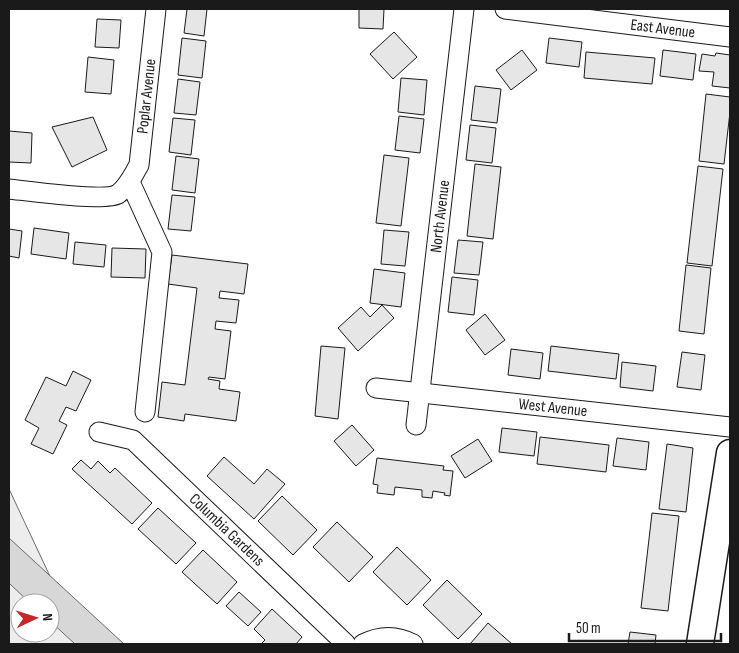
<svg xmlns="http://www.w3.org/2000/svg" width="739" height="653" viewBox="0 0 739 653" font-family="'Sofia Sans Condensed',sans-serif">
  <rect width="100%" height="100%" fill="#fff"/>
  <path fill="#ededed" stroke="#6a6a6a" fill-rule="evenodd" d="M9 489 71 621 86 644H9ZM20 603H50V633H20Z"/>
  <polygon fill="#d7d7d7" stroke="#6a6a6a" points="9,538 124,644 75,644 50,621 50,603 30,603 9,583"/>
  <g fill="#e6e6e6" stroke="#1a1a1a">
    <polygon points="187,9 207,9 204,36 184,33"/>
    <polygon points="359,9 384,9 383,29 359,28"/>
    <polygon points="97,19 121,20 119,48 95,47"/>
    <polygon points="394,32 417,57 393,79 370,54"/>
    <polygon points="182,38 206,41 202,78 178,75"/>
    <polygon points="549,38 582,42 579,67 546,63"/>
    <polygon points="522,50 537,70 511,90 496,70"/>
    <polygon points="663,50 696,54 693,80 660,76"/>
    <polygon points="586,52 655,58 652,84 584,78"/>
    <polygon points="716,53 730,55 730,88 712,86 714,72 699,71 702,54 715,56"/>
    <polygon points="88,57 114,60 111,94 85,92"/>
    <polygon points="401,78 427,80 424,115 398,112"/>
    <polygon points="178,79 200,82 196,115 174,113"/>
    <polygon points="475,86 501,89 497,123 471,120"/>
    <polygon points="706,94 730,97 730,112 724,164 699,161"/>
    <polygon points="399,116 424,119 420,153 395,150"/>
    <polygon points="93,117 107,150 72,167 52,127"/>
    <polygon points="173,118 195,120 191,155 169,152"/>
    <polygon points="470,125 496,128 492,163 466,160"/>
    <polygon points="9,131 32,133 31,163 9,162"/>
    <polygon points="384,155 409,158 401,226 376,223"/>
    <polygon points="176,156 199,159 195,193 172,190"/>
    <polygon points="475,164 501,167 493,239 467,236"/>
    <polygon points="698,166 723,169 712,266 687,263"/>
    <polygon points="172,195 195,197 191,231 168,229"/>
    <polygon points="34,228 69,233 66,259 31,254"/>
    <polygon points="9,229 22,231 19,258 9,256"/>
    <polygon points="384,230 409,232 405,266 381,264"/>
    <polygon points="458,240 483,242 479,275 454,273"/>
    <polygon points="75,242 106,245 104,267 73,264"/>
    <polygon points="112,248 146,249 145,278 111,277"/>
    <polygon points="172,255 248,264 244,294 220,291 219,298 239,300 236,323 216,321 215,329 231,331 225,379 209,377 208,379 220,381 219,389 240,392 236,421 185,414 184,421 158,417 162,382 185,385 197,288 168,284"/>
    <polygon points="686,265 711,268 704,334 679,331"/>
    <polygon points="374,269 405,273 401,307 370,303"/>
    <polygon points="452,277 478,280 474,315 448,312"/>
    <polygon points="382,305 394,318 358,351 338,328 361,307 370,317"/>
    <polygon points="485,314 505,340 485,355 466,330"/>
    <polygon points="321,346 345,348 338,419 315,416"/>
    <polygon points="551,346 619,354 616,379 548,371"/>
    <polygon points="511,349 543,353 540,379 508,375"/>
    <polygon points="682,352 705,355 701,390 677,387"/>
    <polygon points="622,362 656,366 653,391 620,387"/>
    <polygon points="73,371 91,380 76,411 66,407 59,421 67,425 53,454 31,444 39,428 25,420 46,377 66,386"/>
    <polygon points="352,425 374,450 356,466 334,441"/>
    <polygon points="502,428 537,432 534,456 499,452"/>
    <polygon points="540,437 609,445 606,472 537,464"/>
    <polygon points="617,438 649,442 646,470 613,466"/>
    <polygon points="478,439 492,461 465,478 451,456"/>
    <polygon points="667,444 693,448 686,512 659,509"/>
    <polygon points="224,457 254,484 267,469 285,484 254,519 207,476"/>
    <polygon points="377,458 444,466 443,470 453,471 450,496 444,495 445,493 433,491 432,498 422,497 422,490 395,487 394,495 377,493 378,485 373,484"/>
    <polygon points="81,460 91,469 98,461 110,473 115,468 152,503 132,524 72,469"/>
    <polygon points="282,496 317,530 293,555 258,521"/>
    <polygon points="158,508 196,543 176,564 138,529"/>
    <polygon points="652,513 679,516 668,611 641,608"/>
    <polygon points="337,522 373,557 349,582 313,547"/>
    <polygon points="397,547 431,580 407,605 373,572"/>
    <polygon points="203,550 237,582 217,604 182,572"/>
    <polygon points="447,580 482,614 458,639 423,605"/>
    <polygon points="239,592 261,612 248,626 226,606"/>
    <polygon points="272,609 302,637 296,644 261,644 265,640 254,629"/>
    <polygon points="488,623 512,644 470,644"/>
    <polygon points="630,632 656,635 655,644 628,644"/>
  </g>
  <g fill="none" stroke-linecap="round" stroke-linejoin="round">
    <g stroke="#1a1a1a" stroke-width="21">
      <g id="minor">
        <path id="s1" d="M505 9 730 37"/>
        <polyline points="130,182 162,252 145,412"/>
        <path id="s2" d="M9 189C28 191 105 202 118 194 128 187 133 175 139 165L156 9"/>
        <path id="s3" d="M376 388 730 427"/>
        <path id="s4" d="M416 425 464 9"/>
        <path id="s5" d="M99 432 133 440 346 644"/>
        <path d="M363 644C379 636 396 635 413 644"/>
      </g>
    </g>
    <g stroke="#1a1a1a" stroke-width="29">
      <polyline id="secondary" points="700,644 730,453"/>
    </g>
    <use href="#minor" stroke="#fff" stroke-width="19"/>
    <use href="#secondary" stroke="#fff" stroke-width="26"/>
  </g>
  <g text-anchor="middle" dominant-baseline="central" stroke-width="4" stroke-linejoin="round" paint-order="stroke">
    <g font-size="16" fill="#1a1a1a" stroke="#fff">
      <text stroke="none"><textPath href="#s1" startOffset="159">East Avenue</textPath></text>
      <text stroke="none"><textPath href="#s2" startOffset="215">Poplar Avenue</textPath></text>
      <text stroke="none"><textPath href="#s4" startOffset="210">North Avenue</textPath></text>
      <text stroke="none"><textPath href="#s3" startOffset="178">West Avenue</textPath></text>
      <text stroke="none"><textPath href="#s5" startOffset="165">Columbia Gardens</textPath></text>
    </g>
  </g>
  <rect width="739" height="653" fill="none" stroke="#1a1a1a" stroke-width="20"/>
  <g transform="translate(35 618) rotate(86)"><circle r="24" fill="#ffffff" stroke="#a3a3a3"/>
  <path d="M0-4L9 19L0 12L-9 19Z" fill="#c62828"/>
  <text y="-8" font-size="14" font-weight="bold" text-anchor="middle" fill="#1a1a1a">N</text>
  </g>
  <path d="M569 633v8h152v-8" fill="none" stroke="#1a1a1a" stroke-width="2.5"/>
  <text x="576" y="633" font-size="15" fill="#1a1a1a" stroke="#ffffff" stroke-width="4" paint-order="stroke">50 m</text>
</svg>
